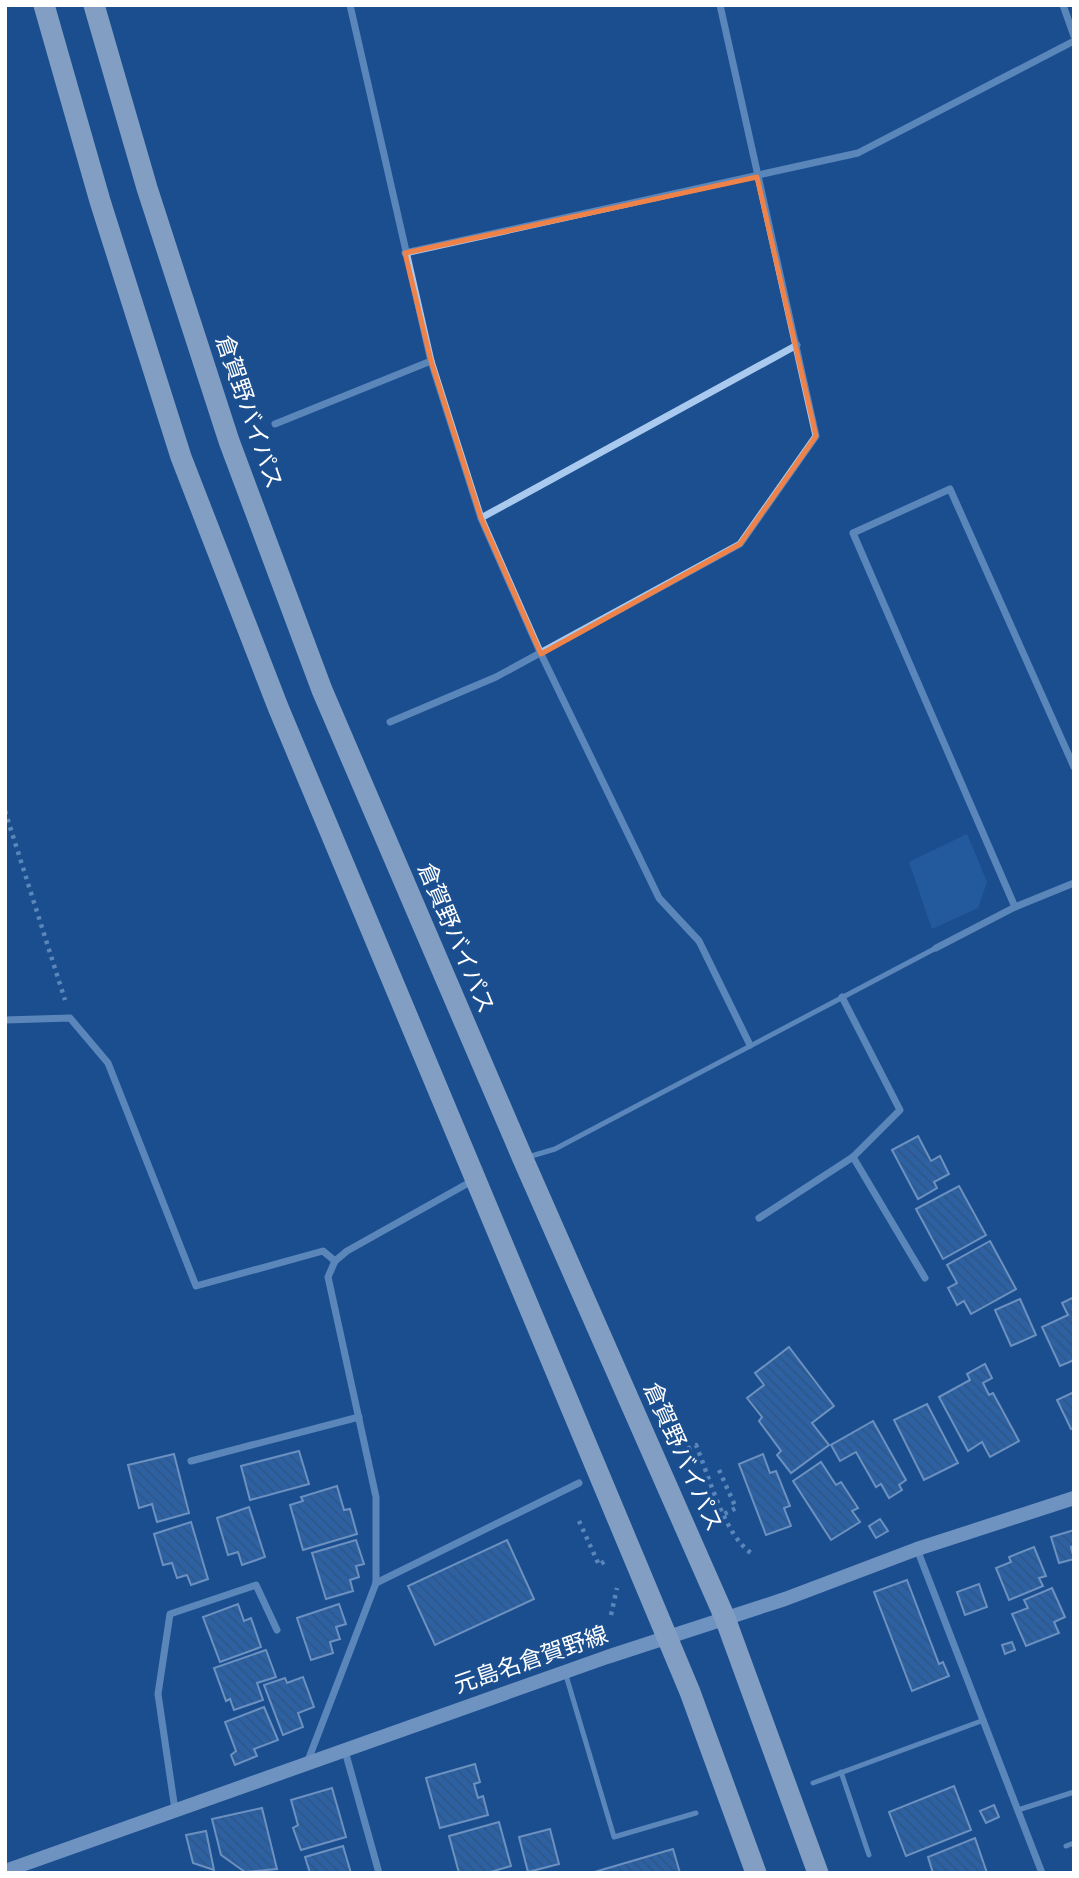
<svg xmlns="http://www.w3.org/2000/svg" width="1079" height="1878" viewBox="0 0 1079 1878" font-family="'Nunito Sans','Noto Sans JP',sans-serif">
  <defs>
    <pattern id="building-back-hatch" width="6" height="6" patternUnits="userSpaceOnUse" patternTransform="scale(1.75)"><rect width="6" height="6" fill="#4478b7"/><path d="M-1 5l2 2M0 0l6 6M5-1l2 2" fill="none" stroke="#486282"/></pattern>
  </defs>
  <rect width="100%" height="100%" fill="#1b4f8f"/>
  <polygon fill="#2e69ad" points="967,834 987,882 978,908 932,929 909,862"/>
  <g fill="url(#building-back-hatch)" stroke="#cfe3fa" stroke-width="2">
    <polygon points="918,1136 931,1161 940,1156 949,1174 934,1182 937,1188 918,1199 892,1150"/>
    <polygon points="959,1186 986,1235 943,1259 916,1209"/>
    <polygon points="990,1241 1016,1289 971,1314 964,1301 957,1305 948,1288 957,1283 947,1265"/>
    <polygon points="1074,1297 1074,1360 1060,1366 1042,1327 1068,1315 1062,1303"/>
    <polygon points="1020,1299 1036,1335 1011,1346 995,1310"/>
    <polygon points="789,1347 834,1406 812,1423 829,1445 791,1473 777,1455 781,1451 759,1421 762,1417 747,1398 764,1385 755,1373"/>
    <polygon points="985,1364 992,1378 983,1383 989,1395 993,1393 1019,1441 990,1457 982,1442 968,1451 939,1397 970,1380 967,1374"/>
    <polygon points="1074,1392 1074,1428 1071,1429 1057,1400"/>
    <polygon points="927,1404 958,1463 924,1480 894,1420"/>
    <polygon points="873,1421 906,1480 899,1485 902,1490 889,1498 881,1484 876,1487 856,1452 840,1461 831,1445"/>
    <polygon points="299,1451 309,1484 250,1500 241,1466"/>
    <polygon points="174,1454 189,1513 157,1522 152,1504 139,1508 128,1465"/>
    <polygon points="763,1454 770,1473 776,1471 790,1506 784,1508 791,1526 766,1535 739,1464"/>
    <polygon points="821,1462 836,1485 841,1482 858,1508 852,1511 860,1522 831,1540 793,1481"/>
    <polygon points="337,1486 344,1510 350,1509 357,1534 303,1550 290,1505 303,1501 301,1497"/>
    <polygon points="249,1507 265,1557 242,1565 238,1552 228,1555 217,1518"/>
    <polygon points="880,1519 888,1531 876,1538 869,1526"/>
    <polygon points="191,1522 208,1579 191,1585 187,1575 177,1578 172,1563 163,1565 154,1534"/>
    <polygon points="1074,1530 1074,1546 1071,1547 1074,1559 1059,1563 1051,1537"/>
    <polygon points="356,1540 364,1564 356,1566 359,1577 350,1580 353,1591 326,1599 312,1553"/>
    <polygon points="507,1540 534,1599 435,1645 408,1586"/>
    <polygon points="1034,1547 1046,1576 1039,1578 1043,1586 1009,1600 996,1568 1011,1562 1009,1557"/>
    <polygon points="907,1580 939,1664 943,1662 949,1676 912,1691 874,1592"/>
    <polygon points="979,1584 987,1607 965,1615 957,1592"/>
    <polygon points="1052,1588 1065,1617 1054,1622 1059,1633 1026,1646 1012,1614 1028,1608 1024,1600"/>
    <polygon points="238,1604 244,1621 251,1618 261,1647 220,1662 203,1617"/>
    <polygon points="339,1604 346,1624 336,1627 340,1639 330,1642 333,1653 311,1660 297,1618"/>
    <polygon points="1012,1642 1015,1650 1005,1654 1002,1645"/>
    <polygon points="266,1650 276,1677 257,1683 263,1700 234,1710 230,1699 226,1701 214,1668"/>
    <polygon points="303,1677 314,1707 298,1713 303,1727 283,1735 264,1685 285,1678 287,1683"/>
    <polygon points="264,1707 278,1740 254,1749 257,1756 235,1765 231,1755 236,1751 225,1722"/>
    <polygon points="475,1764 480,1782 474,1784 478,1798 483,1796 488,1815 440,1828 426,1778"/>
    <polygon points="954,1786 971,1830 906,1856 889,1812"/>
    <polygon points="332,1788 346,1837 301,1850 293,1828 298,1825 291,1800"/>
    <polygon points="994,1805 999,1817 986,1823 980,1811"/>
    <polygon points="262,1808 277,1869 245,1872 221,1855 212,1819"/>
    <polygon points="499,1822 511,1866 487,1873 459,1873 449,1836"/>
    <polygon points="550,1829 559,1864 528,1872 519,1837"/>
    <polygon points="206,1831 214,1870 193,1863 186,1835"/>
    <polygon points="975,1838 987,1873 933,1873 928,1857"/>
    <polygon points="343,1846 351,1873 310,1873 305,1857"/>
    <polygon points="673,1849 680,1873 591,1873"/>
  </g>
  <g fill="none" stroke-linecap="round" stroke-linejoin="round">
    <g stroke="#a9c9ee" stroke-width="4.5" stroke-dasharray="3.5 5" stroke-linecap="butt">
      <polyline points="5,811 65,1000"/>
      <path d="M680 1452 696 1445C709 1476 724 1534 751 1553"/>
      <polyline points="719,1470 736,1508 724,1514"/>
      <polyline points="579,1521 599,1565 608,1559"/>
      <polyline points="611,1615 617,1588"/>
    </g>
    <g stroke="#a9c9ee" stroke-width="5">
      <polyline points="528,1157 555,1149 936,948"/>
      <polyline points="565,1672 614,1837 696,1813"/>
      <polyline points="841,1772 869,1855"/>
      <polyline points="813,1783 984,1720"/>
      <polyline points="1018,1810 1074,1792"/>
      <polyline points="1066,1846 1074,1843"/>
    </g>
    <g stroke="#a9c9ee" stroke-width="7">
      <polyline points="350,5 431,361 481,518 541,654 659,898 699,941 750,1045"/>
      <polyline points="1063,5 1074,36"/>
      <polyline points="405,253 858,153 1074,41"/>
      <polyline points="275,424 431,361"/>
      <polyline points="481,518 797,345"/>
      <polyline points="390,722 496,677 740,544 816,436 720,5"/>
      <polyline points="1015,907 853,533 950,489 1074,767"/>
      <polyline points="936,948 1015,907 1074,883"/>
      <polyline points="5,1020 70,1018 108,1063 196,1286 323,1251 335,1261"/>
      <polyline points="853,1157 925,1278"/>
      <polyline points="759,1218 853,1157 900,1110 842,997"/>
      <polyline points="191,1461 359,1417"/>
      <polyline points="917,1549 1042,1873"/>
      <polyline points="376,1583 579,1483"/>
      <polyline points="345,1751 379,1873"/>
      <polyline points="307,1763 376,1583 376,1497 328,1277 335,1261 347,1251 472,1181"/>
      <polyline points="175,1810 158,1694 170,1614 256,1585 277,1630"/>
    </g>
    <polyline stroke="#d6e6fa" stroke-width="14" points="5,1871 607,1657 785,1599 917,1549 1074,1498"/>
    <g stroke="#fff" stroke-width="21">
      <polyline points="44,5 100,201 181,457 278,707 690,1692 756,1873"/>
      <polyline points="94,5 147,188 229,441 322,690 523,1159 725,1618 818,1873"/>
    </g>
  </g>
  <path d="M0 0H1079V1878H0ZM757 177 816 436 740 544 541 654 481 518 431 361 405 253Z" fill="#1b4f8f" fill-opacity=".55" fill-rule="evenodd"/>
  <path fill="none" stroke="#ee8249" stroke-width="5" stroke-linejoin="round" d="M757 177 816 436 740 544 541 654 481 518 431 361 405 253Z"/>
  <g text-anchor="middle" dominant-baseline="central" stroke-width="6" stroke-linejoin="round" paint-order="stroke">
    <g font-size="23" fill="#fff" stroke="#1b4f8f">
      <text transform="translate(249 412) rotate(71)">倉賀野バイパス</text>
      <text transform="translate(456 938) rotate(67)">倉賀野バイパス</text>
      <text transform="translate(683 1457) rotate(66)">倉賀野バイパス</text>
      <text transform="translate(531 1660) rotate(-19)">元島名倉賀野線</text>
    </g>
  </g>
  <rect width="1079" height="1878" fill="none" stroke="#ffffff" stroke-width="14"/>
</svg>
